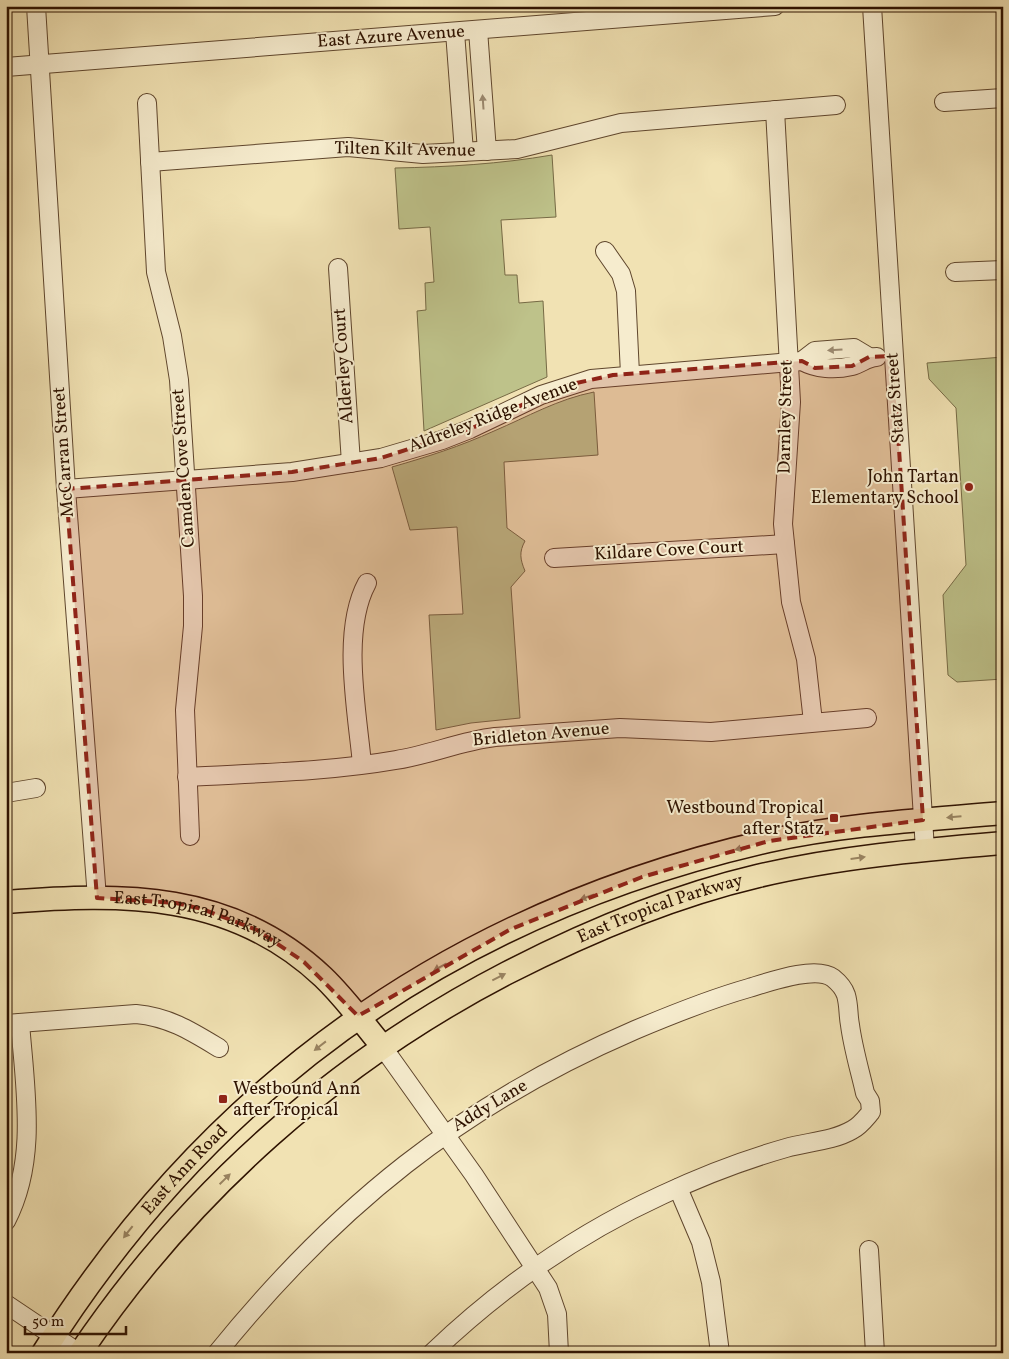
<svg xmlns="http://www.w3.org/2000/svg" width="1009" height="1359" viewBox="0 0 1009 1359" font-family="Vollkorn,serif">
  <rect width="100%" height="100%" fill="#f1e2b3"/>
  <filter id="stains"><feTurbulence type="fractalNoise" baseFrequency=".004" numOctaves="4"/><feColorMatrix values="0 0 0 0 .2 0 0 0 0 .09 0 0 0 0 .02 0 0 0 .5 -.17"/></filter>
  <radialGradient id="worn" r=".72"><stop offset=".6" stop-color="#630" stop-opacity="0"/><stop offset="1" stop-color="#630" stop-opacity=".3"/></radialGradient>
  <g fill="#bec28a" stroke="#766a45">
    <path d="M552 155 556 217 501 220 505 275H517L519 303 543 301 547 377 424 431 417 311 426 310 425 283 434 282 430 227 399 229 395 168C448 167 500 164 552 155Z"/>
    <polygon points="1003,357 1003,679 957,682 948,675 943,595 966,565 956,408 929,379 927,363"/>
    <path d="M594 392 598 455 504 462 507 528 525 541C519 552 520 559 525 571L511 587 520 718 471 723 436 730 429 615 463 614 457 527 410 530 392 467C427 457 461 446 494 431 527 417 558 399 594 392Z"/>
  </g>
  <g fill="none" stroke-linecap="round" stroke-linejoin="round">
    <g stroke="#5f462d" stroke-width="20">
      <g id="minor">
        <polyline points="36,6 66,489 97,898"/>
        <polyline points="872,6 925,850"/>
        <polyline points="478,30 487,151"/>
        <polyline points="455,32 464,152"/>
        <polyline points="6,67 775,6"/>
        <polyline points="944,102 1003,98"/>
        <polyline points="147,103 156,272 172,336 179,380 193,596 193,626 185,710 190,836"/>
        <polyline points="775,110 791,402 783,524 791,602 806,659 813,722"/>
        <polyline points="150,162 348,147 423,154 517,149 621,123 836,105"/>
        <polyline points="605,251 621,274 626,291 630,374"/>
        <polyline points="338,268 351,463"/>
        <polyline points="955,272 1003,270"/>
        <path d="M802 361C816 369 835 370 852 366 861 364 867 357 877 357"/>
        <polyline points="66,489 292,472 381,458 442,440 470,429 541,395 591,379 802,361 815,351 854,348 869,357"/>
        <polyline points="554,558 785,544"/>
        <path d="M362 764C357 710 341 631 367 583"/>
        <path d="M187 777C256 773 327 772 396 760 429 755 461 741 495 737L620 728 711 732 867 718"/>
        <polyline points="6,793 36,788"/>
        <path d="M6 1024 136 1014C169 1017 191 1031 219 1048"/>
        <polyline points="382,1046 474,1175 548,1288 557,1314 559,1353"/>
        <polyline points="678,1188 701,1242 711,1282 720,1353"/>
        <path d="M6 1221C38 1160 25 1089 20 1023"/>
        <polyline points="869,1250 875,1353"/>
        <polyline points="6,1304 79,1353"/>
        <path d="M217 1353C336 1206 461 1105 635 1030 673 1014 710 999 749 988 769 982 816 965 833 978 838 982 844 989 846 995 849 1005 848 1015 850 1025 853 1048 860 1071 865 1093L870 1101 871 1112C865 1119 860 1126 852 1130 833 1141 807 1142 786 1148 744 1160 702 1176 662 1195 577 1234 500 1288 432 1353"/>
      </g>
    </g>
    <g stroke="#2e1200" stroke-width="25">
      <g id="major">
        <path id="s1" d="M6 902C123 893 232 891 323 977 345 998 363 1023 382 1046"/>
        <path id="s2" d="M43 1353C214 1082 456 912 768 841 845 824 924 820 1003 813"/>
        <path id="s3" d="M80 1353C188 1193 335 1062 507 973 587 932 669 897 758 876 838 857 921 850 1003 843"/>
      </g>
    </g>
    <use href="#minor" stroke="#f6ecce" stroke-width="18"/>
    <use href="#major" stroke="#f1e2b3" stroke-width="22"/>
  </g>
  <defs><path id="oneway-solid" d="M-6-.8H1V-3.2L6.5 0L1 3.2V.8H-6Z" transform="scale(1.25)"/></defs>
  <g fill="#9c8a71">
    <use href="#oneway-solid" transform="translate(483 102) rotate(-94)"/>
    <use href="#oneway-solid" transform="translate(835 350) rotate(176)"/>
  </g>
  <g fill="#998462">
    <use href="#oneway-solid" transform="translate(954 817) rotate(175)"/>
    <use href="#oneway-solid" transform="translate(742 848) rotate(166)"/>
    <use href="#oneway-solid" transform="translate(858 858) rotate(-8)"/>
    <use href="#oneway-solid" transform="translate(587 897) rotate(160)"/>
    <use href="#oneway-solid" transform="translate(440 967) rotate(151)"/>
    <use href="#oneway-solid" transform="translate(499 977) rotate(-27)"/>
    <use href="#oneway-solid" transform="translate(320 1046) rotate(142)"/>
    <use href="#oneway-solid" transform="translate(225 1179) rotate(-44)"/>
    <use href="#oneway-solid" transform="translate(128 1232) rotate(128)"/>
  </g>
  <path fill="#8f2418" fill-opacity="0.2" stroke="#8f2418" stroke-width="4" stroke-dasharray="10 6" stroke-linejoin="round" d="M893 356 923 820 769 841 642 877 511 929 358 1016 304 962 257 930 202 909 176 903 97 898 66 489 292 472 381 458 470 429 563 386 613 375 802 361 815 368 852 366 869 357Z"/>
  <g fill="#8f2418" stroke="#f6ecce" stroke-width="2">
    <circle cx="969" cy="487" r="5"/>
    <rect x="829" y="813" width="10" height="10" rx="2.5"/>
    <rect x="218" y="1094" width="10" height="10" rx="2.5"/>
  </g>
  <g text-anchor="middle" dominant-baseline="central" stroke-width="4" stroke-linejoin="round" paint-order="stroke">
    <g font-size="18" fill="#2e1200" stroke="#f6ecce">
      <text transform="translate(391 37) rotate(-4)">East Azure Avenue</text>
      <text transform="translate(405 150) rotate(1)">Tilten Kilt Avenue</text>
      <text transform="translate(344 366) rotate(-94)">Alderley Court</text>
      <text transform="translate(896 398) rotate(-94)">Statz Street</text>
      <text transform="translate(493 416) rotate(-21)">Aldreley Ridge Avenue</text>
      <text transform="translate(786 417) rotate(-89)">Darnley Street</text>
      <text transform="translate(64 452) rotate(-94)">McCarran Street</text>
      <text transform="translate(184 468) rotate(-94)">Camden Cove Street</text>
      <text transform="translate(669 551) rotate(-3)">Kildare Cove Court</text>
      <text transform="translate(541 735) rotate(-5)">Bridleton Avenue</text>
      <text stroke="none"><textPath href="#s3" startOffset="744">East Tropical Parkway</textPath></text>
      <text stroke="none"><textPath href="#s1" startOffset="195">East Tropical Parkway</textPath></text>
      <text transform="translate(490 1106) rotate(-31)">Addy Lane</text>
      <text stroke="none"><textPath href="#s2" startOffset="232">East Ann Road</textPath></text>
    </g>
    <g font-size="18" fill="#2e1200" stroke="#f6ecce" text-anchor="end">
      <text x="959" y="477">John Tartan<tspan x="959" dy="21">Elementary School</tspan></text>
      <text x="824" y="808">Westbound Tropical<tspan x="824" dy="21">after Statz</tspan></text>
      <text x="233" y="1089" text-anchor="start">Westbound Ann<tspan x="233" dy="21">after Tropical</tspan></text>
    </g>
  </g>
  <rect width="1009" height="1359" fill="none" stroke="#f1e2b3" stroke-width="25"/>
  <rect x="8" y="8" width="994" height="1344" fill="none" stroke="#2e1200" stroke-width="2.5"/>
  <rect x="12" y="12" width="984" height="1334" fill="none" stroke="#2e1200"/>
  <path d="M25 1326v8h101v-8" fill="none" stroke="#2e1200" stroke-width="2.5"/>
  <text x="32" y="1326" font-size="15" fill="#2e1200" stroke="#f6ecce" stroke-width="4" paint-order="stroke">50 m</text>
  <rect width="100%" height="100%" filter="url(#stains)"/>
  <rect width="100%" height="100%" fill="url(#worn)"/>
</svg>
